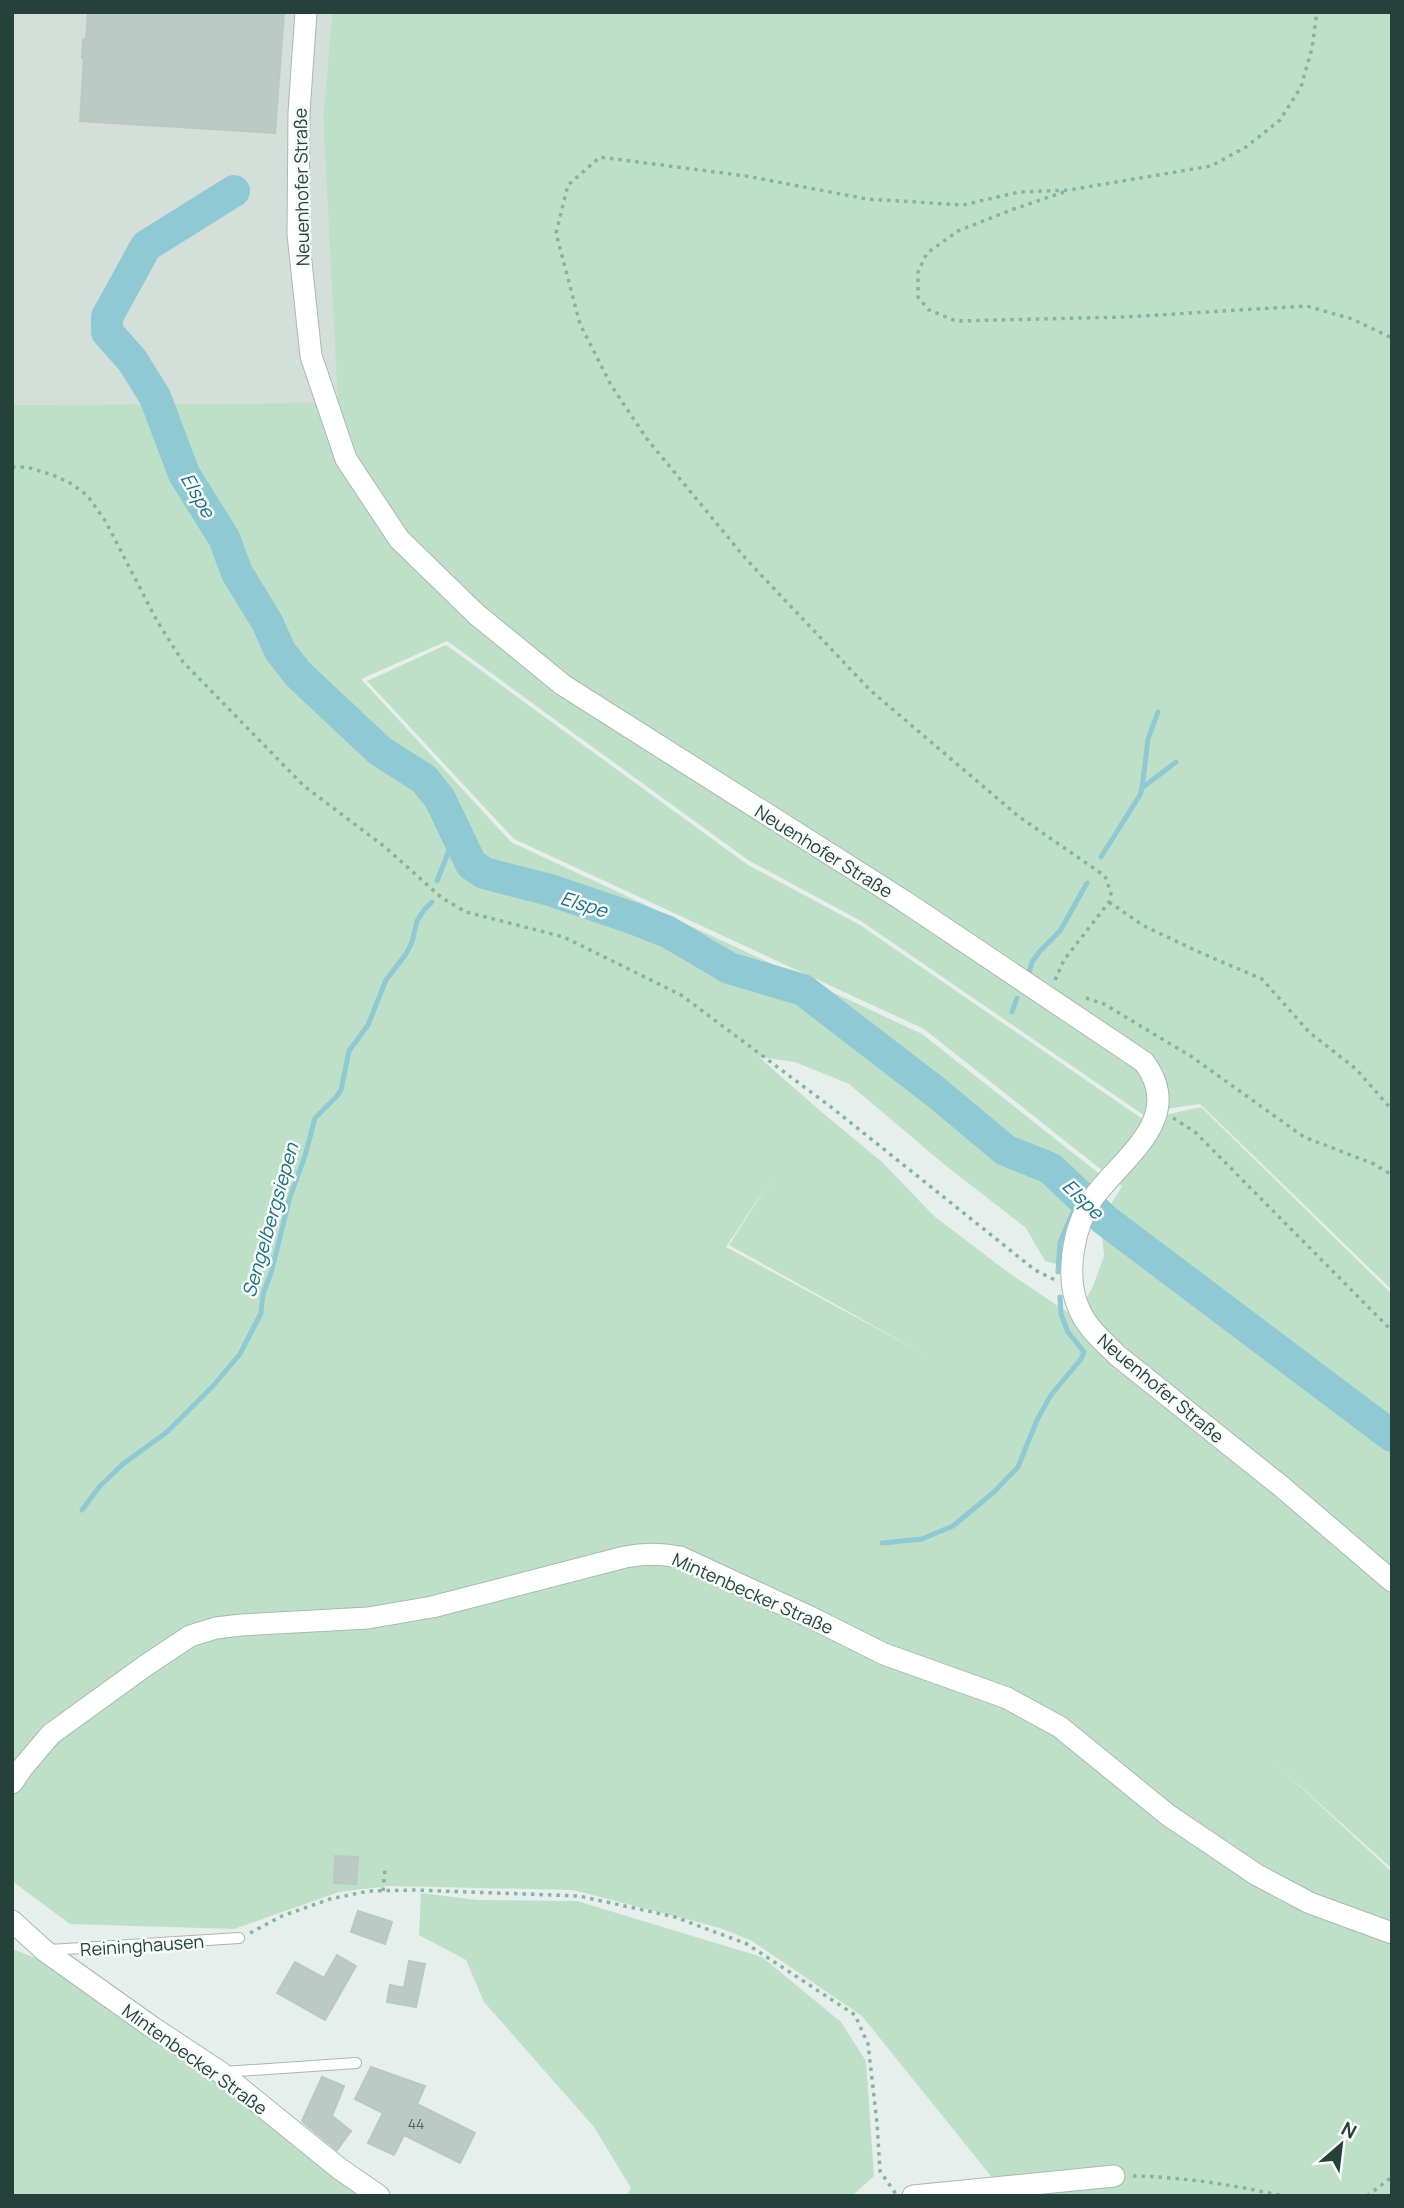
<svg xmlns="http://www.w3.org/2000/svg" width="1404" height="2208" viewBox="0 0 1404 2208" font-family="Manrope,sans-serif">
  <rect width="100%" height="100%" fill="#e6efeb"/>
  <polygon fill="#d4dfda" points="12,12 332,12 323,118 339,404 12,405"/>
  <g fill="#bfe0c8" fill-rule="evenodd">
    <path d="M332 12H1392V1290L1200 1104 1159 1110 1145 1116 861 921 748 860 447 641 361 679 511 842 922 1034 1101 1175 1067 1267 1045 1261 1026 1228 945 1165 849 1084 795 1062 759 1057 818 1109 882 1162 934 1216 1009 1273 1076 1318 1093 1286 1104 1256 1101 1221 1122 1186 924 1029 514 839 367 681 446 645 748 865 860 925 1144 1120 1201 1107 1392 1294V1869L1277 1765 1392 1872V2196H1007L862 2016 752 1941 720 1928 573 1890 389 1886 339 1892 234 1929 70 1924 12 1881V405L338 403 323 118ZM773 1177 729 1245 924 1354 726 1247Z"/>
    <polygon points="421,1893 477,1900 577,1901 762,1957 841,2022 866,2061 874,2176 852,2196 626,2196 631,2188 594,2127 484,2002 466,1960 419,1935"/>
    <polygon points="12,1949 41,1960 231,2093 361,2196 12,2196"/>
  </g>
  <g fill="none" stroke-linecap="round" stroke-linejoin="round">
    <g stroke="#8ec9d4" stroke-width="5">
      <polyline points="1142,788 1148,739 1158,712"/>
      <polyline points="1101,857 1140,795 1142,788 1176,762"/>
      <polyline points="437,881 452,843 453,826"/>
      <polyline points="1028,976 1032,962 1040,951 1060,931 1087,883"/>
      <polyline points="1012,1012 1017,998"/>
      <polyline points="1058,1272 1060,1242 1080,1196"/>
      <polyline points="82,1510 100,1486 123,1464 167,1432 213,1386 240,1354 261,1313 263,1294 271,1273 290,1197 305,1156 315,1118 337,1096 341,1090 349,1051 368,1025 386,980 406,954 412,942 417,921 424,910 432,902"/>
      <polyline points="882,1543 922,1539 953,1526 994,1492 1018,1467 1037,1420 1051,1395 1081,1359 1084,1352 1068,1332 1061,1314 1060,1297"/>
    </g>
    <polyline stroke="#8ec9d4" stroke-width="32" points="234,191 146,246 107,317 107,332 132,360 155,397 184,474 224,538 237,573 267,622 280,651 298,674 380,751 424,779 440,799 471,864 484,873 550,890 635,919 668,932 729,968 803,990 937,1093 1005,1150 1050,1168 1105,1220 1392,1436"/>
  </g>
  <g fill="#bbcac4" stroke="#b8c9c2" stroke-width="2">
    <polygon points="88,12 284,12 275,133 80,121 84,58 82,58 83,39 86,40"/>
    <polygon points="335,1856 358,1857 356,1884 334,1883"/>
    <polygon points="358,1911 392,1922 385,1944 351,1932"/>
    <polygon points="337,1955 356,1966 325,2020 277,1993 295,1962 324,1978"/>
    <polygon points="409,1961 425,1964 416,2007 387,2002 390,1985 404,1988"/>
    <polygon points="371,2067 425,2086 417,2104 475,2133 460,2163 404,2135 394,2155 368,2143 383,2113 355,2099"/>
    <polygon points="322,2077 344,2086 332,2116 351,2131 337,2150 302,2121"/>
  </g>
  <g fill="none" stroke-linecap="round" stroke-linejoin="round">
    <g stroke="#a8b8b2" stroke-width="12">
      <g id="lane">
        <polyline points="50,1950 239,1938"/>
        <polyline points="223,2072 356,2063"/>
      </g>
    </g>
    <g stroke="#a8b8b2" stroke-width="23">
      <g id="street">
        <path d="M306 12 299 112 298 234 311 356 346 459 399 539 476 614 563 685 904 901 1144 1062C1186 1118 1124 1156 1093 1198 1073 1227 1064 1278 1080 1311 1088 1329 1104 1342 1118 1356L1282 1487 1392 1581"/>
        <path d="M12 1783 23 1767 51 1734 145 1666 190 1636 216 1628 241 1625 368 1618 432 1607 625 1557C644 1553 660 1553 680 1557L810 1617 884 1654 1007 1698 1060 1727 1168 1815 1257 1875 1310 1903 1392 1933"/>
        <polyline points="12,1921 45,1951 152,2027 220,2072 340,2169 379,2196"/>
        <polyline points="913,2196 1114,2176"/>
      </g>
    </g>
    <g stroke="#86b3a5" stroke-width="3.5" stroke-dasharray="3.5 5" stroke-linecap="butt">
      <polyline points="1064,192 1011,210 958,231 927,253 918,272 918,297 929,310 956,321 1124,317 1307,306 1352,319 1392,338"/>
      <polyline points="12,467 27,467 53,475 70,483 87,495 106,522 157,621 183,662 304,786 385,847 442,898 466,912 564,937 681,995 831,1107 1035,1270 1055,1280"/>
      <polyline points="1109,902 1144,926 1199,952 1262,979 1309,1032 1356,1069 1392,1110"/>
      <polyline points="1055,980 1064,960 1109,902 1111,893 1105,876 1018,816 870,690 746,559 647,439 611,385 580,324 556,233 568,185 600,157 746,176 867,199 963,205 1019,192 1069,190 1211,166 1246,147 1280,120 1301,87 1312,48 1317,12"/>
      <polyline points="1086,998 1104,1004 1192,1057 1304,1137 1374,1164 1392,1175"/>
      <polyline points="1173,1118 1195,1132 1392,1331"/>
      <polyline points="383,1891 385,1870"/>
      <polyline points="250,1933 282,1916 330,1899 369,1891 415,1890 579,1896 675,1917 747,1944 855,2015 868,2044 877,2123 880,2171 896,2194"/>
      <path d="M1133 2176C1184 2177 1234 2185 1283 2196"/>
      <polyline points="1367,2196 1392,2177"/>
    </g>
    <use href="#lane" stroke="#fff" stroke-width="10"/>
    <use href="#street" stroke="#fff" stroke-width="21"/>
  </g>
  <g text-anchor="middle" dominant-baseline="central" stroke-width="5" stroke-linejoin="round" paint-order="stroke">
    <g font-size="14" fill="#4a645c">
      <text x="416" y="2123">44</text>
    </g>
    <g font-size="18" fill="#24423a" stroke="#f7fbf9">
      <text transform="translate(301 187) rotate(-91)">Neuenhofer Straße</text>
      <text transform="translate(824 851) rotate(32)">Neuenhofer Straße</text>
      <text transform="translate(1161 1388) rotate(40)">Neuenhofer Straße</text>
      <text transform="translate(753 1593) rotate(24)">Mintenbecker Straße</text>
      <text transform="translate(142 1945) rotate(-4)">Reininghausen</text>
      <text transform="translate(195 2059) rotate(36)">Mintenbecker Straße</text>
    </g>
    <g font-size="19" font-style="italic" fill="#1c6f80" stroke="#f7fbf9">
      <text transform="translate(198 495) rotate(60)">Elspe</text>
      <text transform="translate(584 904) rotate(17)">Elspe</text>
      <text transform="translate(1083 1199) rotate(44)">Elspe</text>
      <text transform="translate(270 1220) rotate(-74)">Sengelbergsiepen</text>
    </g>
  </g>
  <rect width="1404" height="2208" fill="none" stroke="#24423a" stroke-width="28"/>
  <g transform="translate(1341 2145) rotate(28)" stroke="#f7fbf9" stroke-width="5" paint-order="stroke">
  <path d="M0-5L12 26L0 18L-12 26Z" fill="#24423a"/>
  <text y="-10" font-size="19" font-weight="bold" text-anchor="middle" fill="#24423a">N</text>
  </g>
</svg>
